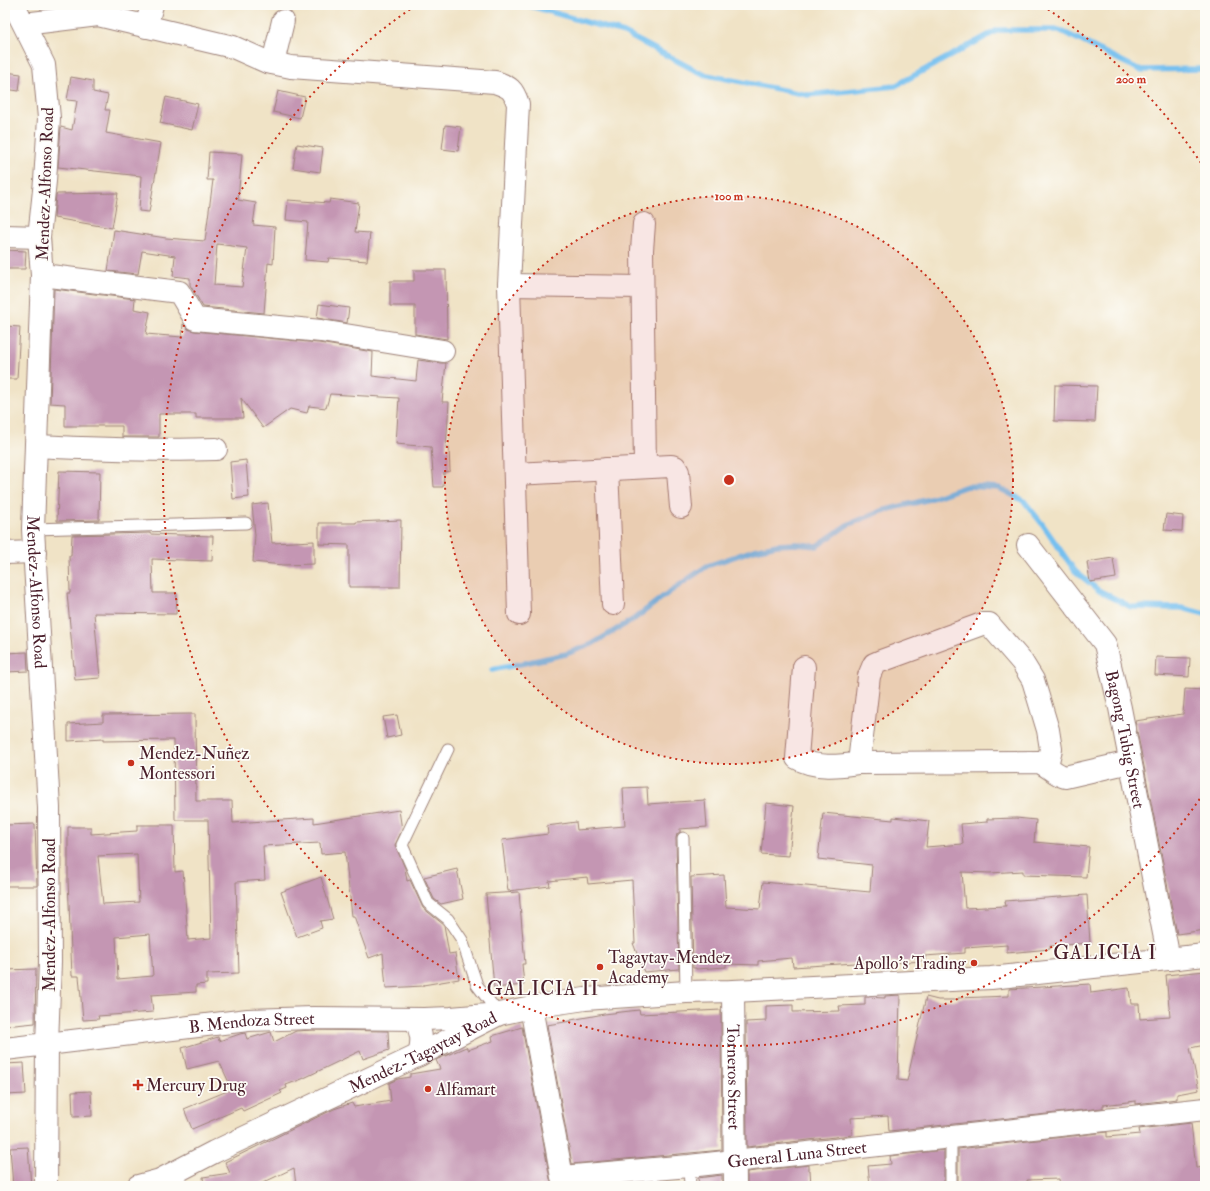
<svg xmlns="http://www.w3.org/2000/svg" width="1210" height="1191" viewBox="0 0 1210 1191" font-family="'IM FELL Double Pica',serif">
  <rect width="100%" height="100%" fill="#fdfcf7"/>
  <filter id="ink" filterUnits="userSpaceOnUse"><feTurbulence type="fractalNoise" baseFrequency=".025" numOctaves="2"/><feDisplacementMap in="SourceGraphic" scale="8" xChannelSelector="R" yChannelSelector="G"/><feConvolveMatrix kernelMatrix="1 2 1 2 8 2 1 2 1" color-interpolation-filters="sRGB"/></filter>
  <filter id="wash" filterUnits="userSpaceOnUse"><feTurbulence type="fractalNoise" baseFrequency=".012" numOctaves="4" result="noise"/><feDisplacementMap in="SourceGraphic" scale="16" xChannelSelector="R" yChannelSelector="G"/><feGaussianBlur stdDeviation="0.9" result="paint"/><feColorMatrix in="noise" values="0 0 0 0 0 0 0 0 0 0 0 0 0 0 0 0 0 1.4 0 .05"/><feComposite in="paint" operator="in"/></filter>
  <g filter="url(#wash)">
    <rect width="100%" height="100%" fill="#f0e3c6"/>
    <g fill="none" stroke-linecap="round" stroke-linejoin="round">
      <g stroke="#76c0ef" stroke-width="5.5">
        <polyline points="527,5 624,33 702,74 808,95 895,86 998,30 1059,30 1140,70 1205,69"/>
        <polyline points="492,670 566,654 592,644 634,619 668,593 707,566 754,550 777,545 796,544 817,546 847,525 882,511 930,499 967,486 999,488 1024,501 1043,525 1075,571 1098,590 1131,607 1182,608 1205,614"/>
      </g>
    </g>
    <g id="blocks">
      <g fill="#c496b3" fill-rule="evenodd">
        <polygon points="5,72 21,74 19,91 5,89"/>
        <polygon points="71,77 93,81 93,92 108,95 105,110 110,110 106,133 161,143 149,212 139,211 141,176 58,167 61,127 72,130 77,101 67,100"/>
        <polygon points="278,91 305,97 300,118 273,112"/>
        <polygon points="166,97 198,104 192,130 160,123"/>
        <polygon points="445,125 461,127 458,151 442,149"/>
        <polygon points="297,144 323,148 320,172 293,168"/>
        <path d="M209 152 242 154 238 200 256 203 253 225 275 227 273 264 268 263 264 313 203 307 190 285V278L173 276 175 256 142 251 138 274 108 271 114 230 166 238 205 241 213 180H207ZM217 244 247 248 242 287 214 285Z"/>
        <polygon points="118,193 112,228 54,218 56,194"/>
        <polygon points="330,199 359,203 355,232 370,233 367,261 329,258 328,262 305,260 308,222 286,220 288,200 329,203"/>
        <polygon points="5,250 26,251 25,269 5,269"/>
        <polygon points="414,270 446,270 447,339 415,334 415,306 390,306 390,281 414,281"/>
        <polygon points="54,289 135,299 134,309 150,312 146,334 182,337 183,324 188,329 194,331 319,343 373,352 372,376 416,381 418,360 441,363 446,363 442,402 449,402 446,449 449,448 450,471 444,472 443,487 434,487 431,447 396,444 399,398 330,394 326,408 309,406 307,413 290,409 263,428 241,398 243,418 196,418 196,414 159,414 159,437 122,437 122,426 65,426 65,404 50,403"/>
        <polygon points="319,304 349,308 347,323 317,318"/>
        <polygon points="5,326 20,327 17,379 5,379"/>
        <polygon points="1055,385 1097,386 1095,422 1054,421"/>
        <polygon points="246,460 249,497 233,499 230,462"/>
        <polygon points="59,471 100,472 99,520 57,521"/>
        <polygon points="268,503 272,543 314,541 314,564 283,565 253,562 255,535 252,505"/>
        <polygon points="1166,514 1183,516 1182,531 1164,530"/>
        <polygon points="401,520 400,587 349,587 349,545 319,544 319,523 356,523 356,522"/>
        <polygon points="150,533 150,534 213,536 212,561 152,559 153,593 177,593 176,614 94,613 100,678 75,680 67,593 70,593 69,556 71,556 72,535"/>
        <polygon points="1113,558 1116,578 1090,582 1087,562"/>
        <polygon points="27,652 28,671 6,672 5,653"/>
        <polygon points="1156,657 1190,658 1189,677 1155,675"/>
        <polygon points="1185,689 1205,690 1205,930 1177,934 1135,721 1183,714"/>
        <path d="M195 714 196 801H232L233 823 314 818V823L399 810 402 830 395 845 405 868 407 881 410 880 423 908 444 925 449 954 455 953 459 979 423 985V986L386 988 383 953 369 958 354 916H352L345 852 321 854 320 843 263 846 265 880 236 882 239 973 207 974V984L196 985V992L151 995 153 1012 98 1016 99 1019 83 1020 79 976H72L68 880V827H91V834L137 831V825H174L175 872 183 871 188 940 211 938 208 820H175L174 740 103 741V739L68 741V724L103 722V715ZM137 854 139 902 103 904 98 856ZM150 934 153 976 118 979 116 937Z"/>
        <polygon points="397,715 401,735 387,738 383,717"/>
        <polygon points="647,787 648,804 705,800 707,827 680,829 680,832 677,834 676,838 679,969 644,972 633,943 635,943 632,880 588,884 587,877 549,881 550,886 508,891 502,840 548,834 547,826 576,822 577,830 625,826 623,788"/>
        <polygon points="766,803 794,806 789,856 761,854"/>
        <polygon points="823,813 893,820 893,817 929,821 926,847 963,844 961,824 987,822 987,819 1016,818 1036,820 1034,842 1089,847 1086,877 1023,875 1023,871 990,873 962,872 965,908 1006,906 1005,901 1087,895 1090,943 1050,946 1050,949 1007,953 1007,945 965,948 965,953 925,956 925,961 889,963 889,964 871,965 871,962 793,967 792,958 758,961 758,965 726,964 726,967 696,969 696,968 693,968 691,877 724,875 726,907 760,909 763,882 870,892 872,865 818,859"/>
        <polygon points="35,824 37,886 5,886 5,825"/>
        <polygon points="457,869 463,899 441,904 434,899 424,877"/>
        <polygon points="321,877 333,919 320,921 322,928 297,937 281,892"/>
        <polygon points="519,892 525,964 522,964 524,985 494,988 486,894"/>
        <polygon points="36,969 35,1023 5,1026 5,970"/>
        <polygon points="1205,971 1205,1045 1190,1048 1199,1090 1177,1094 1177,1099 1136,1104 1136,1101 1103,1105 1103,1108 889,1131 888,1116 851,1118 852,1135 747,1147 746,1022 766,1021 766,1006 793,1005 793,1012 840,1011 839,1006 865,1005 865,997 885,998 885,996 900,995 898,1080 907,1081 926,997 938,1000 958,1000 958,998 1009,996 1009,989 1090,984 1091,993 1129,988 1131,1004 1139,1004 1140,1019 1170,1017 1166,975"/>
        <polygon points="639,1010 640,1014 721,1010 722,1150 572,1164 547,1025 571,1021 571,1020 604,1014"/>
        <polygon points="522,1027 550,1179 554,1186 296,1186 294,1168 256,1186 204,1186 203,1177 230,1173 225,1162 334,1109 352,1103 354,1107 391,1101 389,1083 398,1079 410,1077 410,1074 440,1069 436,1060 438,1059 466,1047 468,1050 493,1041 492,1036"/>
        <polygon points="313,1030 388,1031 389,1050 363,1059 360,1051 302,1079 286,1085 287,1088 280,1091 282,1093 243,1111 241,1108 192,1129 184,1109 232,1089 219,1061 187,1069 182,1048 218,1037 219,1041 240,1034 245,1033 247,1039 271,1032 274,1042 296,1031"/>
        <polygon points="24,1063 26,1094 5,1095 5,1064"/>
        <polygon points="91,1091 92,1116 73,1117 72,1092"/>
        <polygon points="1191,1123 1196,1168 1205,1167 1205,1186 1060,1186 1059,1179 1027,1180 1028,1186 958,1186 958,1149 1107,1132 1107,1137 1140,1134 1139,1129"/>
        <polygon points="28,1147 31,1186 13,1186 10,1148"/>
        <polygon points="944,1150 944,1186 870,1186 868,1166 891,1164 890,1156"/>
        <polygon points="808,1165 808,1170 810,1170 811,1186 747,1186 747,1172"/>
        <polygon points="722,1175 722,1186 699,1186 698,1178"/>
        <polygon points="661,1181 661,1186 603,1186"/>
      </g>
    </g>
  </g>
  <g filter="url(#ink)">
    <use href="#blocks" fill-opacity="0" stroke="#9d8178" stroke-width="1"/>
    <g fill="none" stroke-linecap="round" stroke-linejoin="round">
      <g stroke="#9d8178" stroke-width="13">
        <g id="service">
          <polyline points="33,529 246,523"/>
          <polyline points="448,749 402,845 428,903 448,919 462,940 477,985 499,1014"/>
          <polyline points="683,838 686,992"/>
          <polyline points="951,1137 951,1186"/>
          <polyline points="689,1166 690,1186"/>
        </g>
      </g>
      <g stroke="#9d8178" stroke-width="24">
        <g id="minor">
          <path d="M24 24 98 15 233 47 267 62 291 67 495 82C510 87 513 89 518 104L509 285 519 614"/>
          <polyline points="146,27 152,5"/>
          <polyline points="273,63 283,21"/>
          <polyline points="644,224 642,250 645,467"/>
          <polyline points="5,236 39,237"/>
          <polyline points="42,275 179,292 195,319 321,331 443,351"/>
          <polyline points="509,285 642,287"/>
          <path d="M36 446C96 449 156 451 216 449"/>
          <polyline points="607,469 613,604"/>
          <polyline points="515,474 671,466 675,467 678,472 681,507"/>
          <path id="s1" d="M1028 545 1105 644 1120 708 1169 959"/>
          <polyline points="5,553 35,552"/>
          <path d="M804 667 797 758C815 769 840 766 859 763L1039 762C1049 766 1054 774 1065 777L1130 762"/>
          <polyline points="859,763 869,676 874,664 881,661 982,624 989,624 1022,662 1033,680 1048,730 1051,749 1047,765"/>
          <path id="s2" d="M733 991 735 1186"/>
          <path id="s3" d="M531 1007 562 1177 689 1166 1205 1109"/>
        </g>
      </g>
      <g stroke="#9d8178" stroke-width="24">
        <polyline id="tertiary" points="5,1049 47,1044"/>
      </g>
      <g stroke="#9d8178" stroke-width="24">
        <g id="secondary">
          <path id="s4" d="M14 5 44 65 49 118 45 181 39 237 42 275 33 529 49 808 50 962 47 1044 46 1186"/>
          <path id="s5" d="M47 1044 248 1020 313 1018 424 1019 451 1018 499 1014"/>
        </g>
      </g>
      <g stroke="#9d8178" stroke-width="24">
        <g id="primary">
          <path d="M414 1019C422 1030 423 1041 419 1055"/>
          <path id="s6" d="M138 1186 160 1180 214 1152 419 1055 499 1014 531 1007 585 999 686 992 733 991 991 978 1205 955"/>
        </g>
      </g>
      <use href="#service" stroke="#fff" stroke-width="11"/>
      <use href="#minor" stroke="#fff" stroke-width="22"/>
      <use href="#tertiary" stroke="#fff" stroke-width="22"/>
      <use href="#secondary" stroke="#fff" stroke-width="22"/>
      <use href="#primary" stroke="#fff" stroke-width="22"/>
    </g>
  </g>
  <circle cx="729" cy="480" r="284" fill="#c8321e" fill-opacity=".12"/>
  <g fill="none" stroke="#c8321e" stroke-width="2" stroke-dasharray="2 4">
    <circle cx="729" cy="480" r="284"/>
    <path d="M1203 794A568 568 0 1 1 415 6M1043 6A568 568 0 0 1 1203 166"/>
  </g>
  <g fill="#c8321e" stroke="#fdfcf7" stroke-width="1.5">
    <circle cx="131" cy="763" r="4"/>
    <circle cx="974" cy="963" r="4"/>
    <circle cx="600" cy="967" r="4"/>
    <path d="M136 1079h4v4h4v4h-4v4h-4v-4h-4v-4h4z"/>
    <circle cx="428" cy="1089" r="4"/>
  </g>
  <g text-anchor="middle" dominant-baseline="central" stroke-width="3.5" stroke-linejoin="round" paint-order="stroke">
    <g font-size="17" fill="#4a1f2b" stroke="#fdfcf7">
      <text transform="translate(45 184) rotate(-88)">Mendez-Alfonso Road</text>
      <text stroke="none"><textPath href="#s4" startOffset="595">Mendez-Alfonso Road</textPath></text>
      <text stroke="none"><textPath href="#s1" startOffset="223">Bagong Tubig Street</textPath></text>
      <text transform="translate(49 915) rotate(-90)">Mendez-Alfonso Road</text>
      <text stroke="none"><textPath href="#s5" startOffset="206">B. Mendoza Street</textPath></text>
      <text stroke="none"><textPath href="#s6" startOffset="315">Mendez-Tagaytay Road</textPath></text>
      <text stroke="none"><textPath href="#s2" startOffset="86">Torneros Street</textPath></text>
      <text stroke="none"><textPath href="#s3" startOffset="409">General Luna Street</textPath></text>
    </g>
    <g font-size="17" fill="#4a1f2b" stroke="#fdfcf7" text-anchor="start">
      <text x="139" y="753">Mendez-Nuñez<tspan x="139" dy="20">Montessori</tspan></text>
      <text x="608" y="957">Tagaytay-Mendez<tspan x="608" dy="20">Academy</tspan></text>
      <text x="966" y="963" text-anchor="end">Apollo's Trading</text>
      <text x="146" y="1085">Mercury Drug</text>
      <text x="436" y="1089">Alfamart</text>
    </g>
    <g font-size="19" letter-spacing="1" fill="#4a1f2b" stroke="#fdfcf7">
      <text x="1105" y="953">GALICIA I</text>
      <text x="543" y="989">GALICIA II</text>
    </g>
  </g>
  <circle cx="729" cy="480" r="6" fill="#c8321e" stroke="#fdfcf7" stroke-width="2"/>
  <g font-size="12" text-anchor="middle" font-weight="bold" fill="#c8321e" stroke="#fdfcf7" stroke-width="3.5" stroke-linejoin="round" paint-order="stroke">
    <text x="1131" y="83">200 m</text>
    <text x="729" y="200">100 m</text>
  </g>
  <rect width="1210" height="1191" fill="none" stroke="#fdfcf7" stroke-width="20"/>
</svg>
